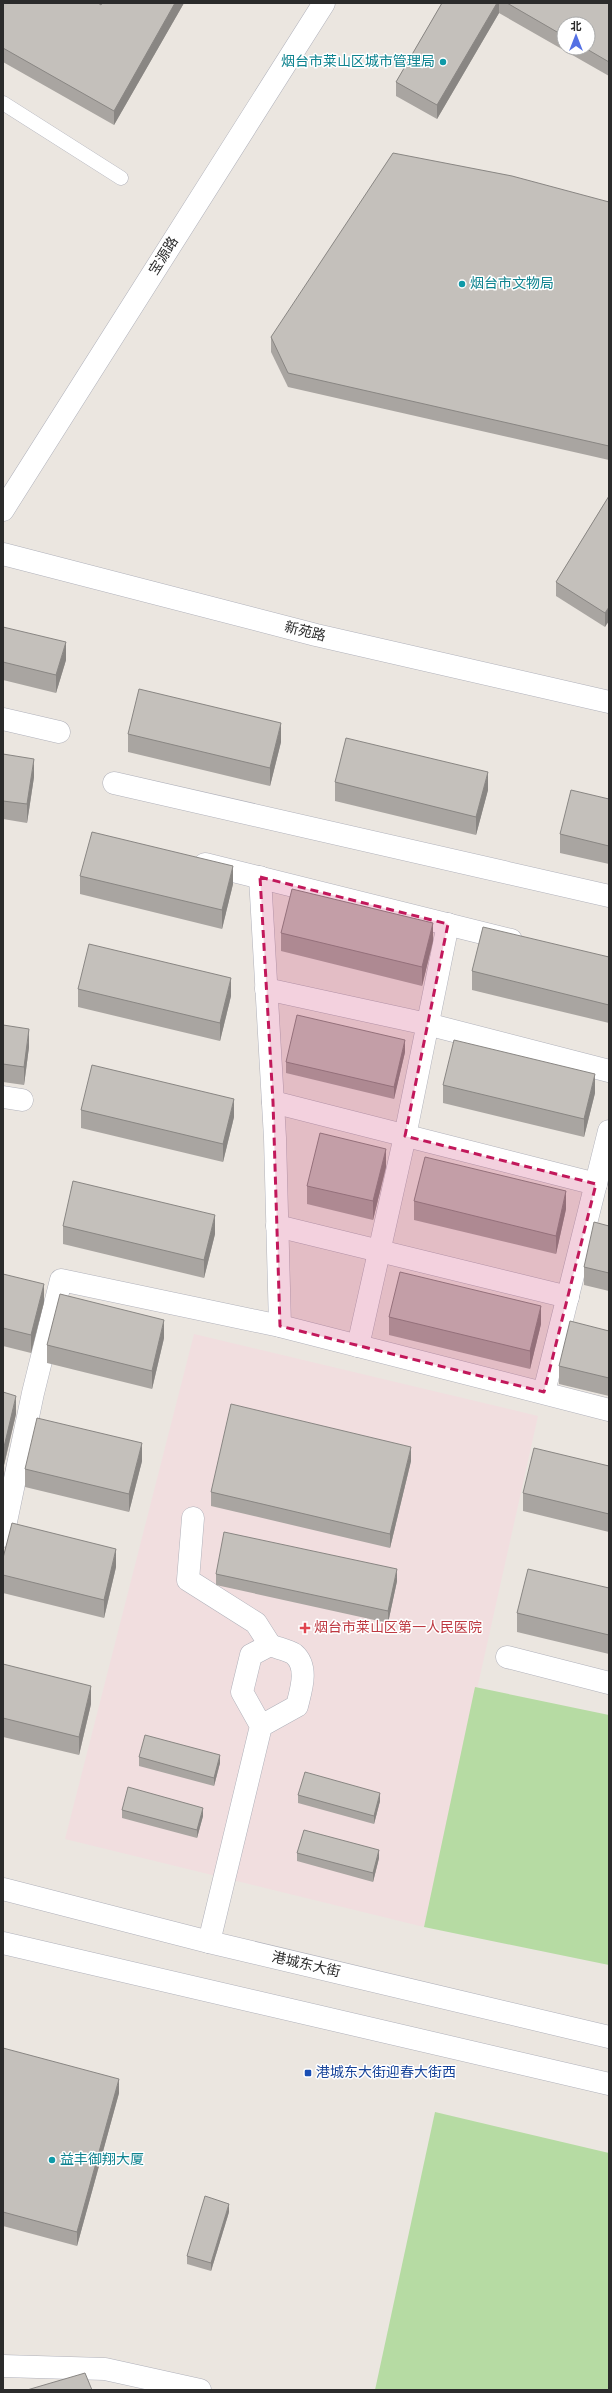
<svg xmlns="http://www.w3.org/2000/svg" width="612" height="2393" viewBox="0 0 612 2393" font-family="'Source Sans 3','Noto Sans SC',sans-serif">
  <rect width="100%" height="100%" fill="#ebe6e0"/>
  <polygon fill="#f1dedf" points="194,1334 538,1416 424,1927 65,1839"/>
  <g fill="#b6dba3">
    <polygon points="475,1687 609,1715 609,1965 424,1927"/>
    <polygon points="435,2112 609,2153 609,2390 375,2390"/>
  </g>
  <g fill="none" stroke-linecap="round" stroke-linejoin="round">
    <g stroke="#b0b1ba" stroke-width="15">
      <polyline id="lane" points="3,103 121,178"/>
    </g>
    <g stroke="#b0b1ba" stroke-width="23">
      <g id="street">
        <polyline points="3,719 59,732"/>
        <polyline points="114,783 609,896"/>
        <polyline points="205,864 511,940"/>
        <polyline points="260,877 275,1138 280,1326"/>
        <polyline points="266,989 427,1024 609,1071"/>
        <polyline points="3,1097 22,1100"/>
        <polyline points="273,1102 596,1184"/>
        <polyline points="277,1226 568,1297"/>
        <polyline points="358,1346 405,1136 448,924"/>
        <polyline points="544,1392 609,1131"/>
        <polyline points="193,1518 188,1580 256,1623 270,1645"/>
        <polyline points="3,1536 33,1393 61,1280 280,1326 609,1410"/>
        <polyline points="507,1657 609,1683"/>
        <path d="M209 1942 261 1726 242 1692 251 1655 270 1645C277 1648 288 1650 294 1654 309 1667 301 1690 297 1706L261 1726"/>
        <polyline points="3,2366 105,2369 200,2390"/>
      </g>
    </g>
    <g stroke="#b0b1ba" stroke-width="23">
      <g id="secondary">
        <polyline points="3,510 324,3"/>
        <polyline points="3,554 316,635 609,702"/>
        <polyline points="3,1889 209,1942 609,2037"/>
        <polyline points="3,1943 609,2084"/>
      </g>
    </g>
    <use href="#lane" stroke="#fff" stroke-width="14"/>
    <use href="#street" stroke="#fff" stroke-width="22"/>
    <use href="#secondary" stroke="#fff" stroke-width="22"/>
  </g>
  <g fill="#a9a5a1" fill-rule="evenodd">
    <polygon points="3,3 101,5 102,3 184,3 114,125 3,62"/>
    <path d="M442 3H609V76L499 13 437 119 396 96V82ZM564 24 588 48H564Z"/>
    <polygon points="609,202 609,460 288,387 271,352 271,337"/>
    <polygon points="609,496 605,627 556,596 556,582"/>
    <polygon points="3,627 66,660 56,693 3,680"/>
    <polygon points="128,734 281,742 270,786 128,752"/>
    <polygon points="3,754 34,777 27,823 3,819"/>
    <polygon points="335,782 488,790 476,835 335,801"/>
    <polygon points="609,799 609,864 560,853 560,834"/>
    <polygon points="80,876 233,884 222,929 80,894"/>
    <polygon points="281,933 433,941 422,986 281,951"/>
    <polygon points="609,957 609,1023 472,990 472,971"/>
    <polygon points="78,989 231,996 220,1041 78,1007"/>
    <polygon points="3,1025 29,1047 24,1085 3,1082"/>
    <polygon points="405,1052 394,1099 286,1073 286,1062"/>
    <polygon points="443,1085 595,1093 584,1137 443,1103"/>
    <polygon points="81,1110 234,1117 223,1162 81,1128"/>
    <polygon points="609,1159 609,1182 608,1181 608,1163"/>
    <polygon points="386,1167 373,1220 307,1204 307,1186"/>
    <polygon points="414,1201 566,1209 556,1254 414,1220"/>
    <polygon points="63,1226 215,1234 204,1278 63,1244"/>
    <polygon points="609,1226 609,1291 584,1285 584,1267"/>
    <polygon points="3,1274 44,1302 31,1353 3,1346"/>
    <polygon points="389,1317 541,1324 530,1369 389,1335"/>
    <polygon points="609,1331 609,1396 559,1384 559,1366"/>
    <polygon points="164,1338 152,1389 47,1363 47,1345"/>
    <polygon points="3,1392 16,1414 4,1465 3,1465"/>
    <polygon points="142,1461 129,1512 25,1487 25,1469"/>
    <polygon points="411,1461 390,1548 211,1506 211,1492"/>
    <polygon points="609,1466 609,1532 523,1511 523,1493"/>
    <polygon points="3,1558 116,1567 104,1618 3,1593"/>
    <polygon points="216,1574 397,1581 388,1623 216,1585"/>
    <polygon points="609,1588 609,1654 517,1632 517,1613"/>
    <polygon points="3,1664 91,1704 79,1755 3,1737"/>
    <polygon points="139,1757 220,1763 214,1786 139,1766"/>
    <polygon points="298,1795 380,1801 374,1824 298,1803"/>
    <polygon points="122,1810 203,1816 197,1838 122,1818"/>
    <polygon points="297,1853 379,1858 373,1882 297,1861"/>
    <polygon points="3,2048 119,2093 77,2246 3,2226"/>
    <polygon points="229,2212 211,2271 187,2264 187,2256"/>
  </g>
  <g fill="#898683">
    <polygon points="175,3 184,3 114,125 114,111"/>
    <polygon points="497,3 499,3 499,13 437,119 437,105"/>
    <polygon points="609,607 609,621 605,627 605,613"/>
    <polygon points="66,642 66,660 56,693 56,675"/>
    <polygon points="281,723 281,742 270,786 270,768"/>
    <polygon points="34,759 34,777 27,823 27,804"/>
    <polygon points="488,772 488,790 476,835 476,817"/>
    <polygon points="233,866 233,884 222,929 222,910"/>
    <polygon points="4,894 4,908 3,913 3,899"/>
    <polygon points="433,923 433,941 422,986 422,967"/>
    <polygon points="231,978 231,996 220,1041 220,1023"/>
    <polygon points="29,1029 29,1047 24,1085 24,1067"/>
    <polygon points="405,1040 405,1052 394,1099 394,1087"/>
    <polygon points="595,1074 595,1093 584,1137 584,1119"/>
    <polygon points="234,1099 234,1117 223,1162 223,1144"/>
    <polygon points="386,1149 386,1167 373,1220 373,1201"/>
    <polygon points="566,1191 566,1209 556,1254 556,1236"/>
    <polygon points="215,1215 215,1234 204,1278 204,1260"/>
    <polygon points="44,1284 44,1302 31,1353 31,1335"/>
    <polygon points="541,1306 541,1324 530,1369 530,1351"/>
    <polygon points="164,1320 164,1338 152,1389 152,1371"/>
    <polygon points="16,1396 16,1414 4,1465 4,1447"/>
    <polygon points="142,1443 142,1461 129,1512 129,1494"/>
    <polygon points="411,1447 411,1461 390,1548 390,1534"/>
    <polygon points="116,1549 116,1567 104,1618 104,1600"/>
    <polygon points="397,1569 397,1581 388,1623 388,1611"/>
    <polygon points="91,1686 91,1704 79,1755 79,1737"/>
    <polygon points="220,1755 220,1763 214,1786 214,1778"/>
    <polygon points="380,1793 380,1801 374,1824 374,1816"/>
    <polygon points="203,1808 203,1816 197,1838 197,1830"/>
    <polygon points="379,1850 379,1858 373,1882 373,1873"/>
    <polygon points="119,2079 119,2093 77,2246 77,2232"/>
    <polygon points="229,2204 229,2212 211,2271 211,2263"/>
  </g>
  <g fill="#c4c0bb" stroke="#898683">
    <polygon points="3,3 98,3 101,5 102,3 175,3 114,111 3,48"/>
    <polygon points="442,3 497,3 437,105 396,82"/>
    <polygon points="507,3 609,3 609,62 585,48 588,48 588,24 564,24 564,36"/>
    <polygon points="393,153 512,176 609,202 609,446 288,373 271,337"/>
    <polygon points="609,496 609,607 605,613 556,582"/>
    <polygon points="3,627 66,642 56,675 3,662"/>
    <polygon points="139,689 281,723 270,768 128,734"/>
    <polygon points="346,738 488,772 476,817 335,782"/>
    <polygon points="3,754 34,759 27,804 3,801"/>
    <polygon points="571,790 609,799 609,846 560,834"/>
    <polygon points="92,832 233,866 222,910 80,876"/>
    <polygon points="292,889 433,923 422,967 281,933"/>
    <polygon points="483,927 609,957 609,1005 472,971"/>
    <polygon points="89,944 231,978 220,1023 78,989"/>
    <polygon points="297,1015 405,1040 394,1087 286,1062"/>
    <polygon points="3,1025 29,1029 24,1067 3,1064"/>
    <polygon points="454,1040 595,1074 584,1119 443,1085"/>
    <polygon points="92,1065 234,1099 223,1144 81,1110"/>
    <polygon points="320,1133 386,1149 373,1201 307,1186"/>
    <polygon points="425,1157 566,1191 556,1236 414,1201"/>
    <polygon points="73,1181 215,1215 204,1260 63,1226"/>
    <polygon points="594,1222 609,1226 609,1273 584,1267"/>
    <polygon points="400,1272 541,1306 530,1351 389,1317"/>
    <polygon points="3,1274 44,1284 31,1335 3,1328"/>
    <polygon points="60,1294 164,1320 152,1371 47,1345"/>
    <polygon points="570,1321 609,1331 609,1378 559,1366"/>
    <polygon points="3,1392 16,1396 4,1447 3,1447"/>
    <polygon points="231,1404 411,1447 390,1534 211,1492"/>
    <polygon points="37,1418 142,1443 129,1494 25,1469"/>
    <polygon points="534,1448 609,1466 609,1514 523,1493"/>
    <polygon points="12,1523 116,1549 104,1600 3,1575 3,1558"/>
    <polygon points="224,1532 397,1569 388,1611 216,1574"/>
    <polygon points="528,1569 609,1588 609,1635 517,1613"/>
    <polygon points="3,1664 91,1686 79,1737 3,1718"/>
    <polygon points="145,1735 220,1755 214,1778 139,1757"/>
    <polygon points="305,1772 380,1793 374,1816 298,1795"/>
    <polygon points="128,1787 203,1808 197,1830 122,1810"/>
    <polygon points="304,1830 379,1850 373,1873 297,1853"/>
    <polygon points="3,2048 119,2079 77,2232 3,2212"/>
    <polygon points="205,2196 229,2204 211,2263 187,2256"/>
    <polygon points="85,2373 92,2390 27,2390"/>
  </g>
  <path fill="#c2185b" fill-opacity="0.2" stroke="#c2185b" stroke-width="3" stroke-dasharray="8 5" stroke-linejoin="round" d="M260 877 448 924 405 1136 596 1184 544 1392 280 1326 273 1102Z"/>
  <g fill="#0f9aa8" stroke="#fff" stroke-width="1.5">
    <circle cx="443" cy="62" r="4"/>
    <circle cx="462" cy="284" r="4"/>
    <circle cx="52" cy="2160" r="4"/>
  </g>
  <path fill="#e0444e" stroke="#fff" stroke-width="1.5" d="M303 1622h4v4h4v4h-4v4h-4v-4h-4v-4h4z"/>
  <rect fill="#1a4fb4" stroke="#fff" stroke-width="1.5" x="304" y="2069" width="8" height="8" rx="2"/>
  <g text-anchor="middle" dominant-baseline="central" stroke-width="3" stroke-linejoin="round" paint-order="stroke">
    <g font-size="14" fill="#0d838f" stroke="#fff" text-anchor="start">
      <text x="435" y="62" text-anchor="end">烟台市莱山区城市管理局</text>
      <text x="470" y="284">烟台市文物局</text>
      <text x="60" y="2160">益丰御翔大厦</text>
    </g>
    <g font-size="14" fill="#2b2b2b" stroke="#fff">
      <text transform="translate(164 256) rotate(-58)">宝源路</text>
      <text transform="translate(305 632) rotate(14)">新苑路</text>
      <text transform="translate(306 1965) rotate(13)">港城东大街</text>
    </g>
    <g font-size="14" fill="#be3a42" stroke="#fff" text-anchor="start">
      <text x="314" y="1628">烟台市莱山区第一人民医院</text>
    </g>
    <g font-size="14" fill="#164399" stroke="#fff" text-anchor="start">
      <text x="316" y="2073">港城东大街迎春大街西</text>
    </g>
  </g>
  <rect width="612" height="2393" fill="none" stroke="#2b2b2b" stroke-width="8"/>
  <g transform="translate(576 36)"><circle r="19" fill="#ffffff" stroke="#aaaaaa"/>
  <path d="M0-3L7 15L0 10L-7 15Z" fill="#5470e4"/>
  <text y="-6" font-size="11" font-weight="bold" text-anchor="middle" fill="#2b2b2b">北</text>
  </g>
</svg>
